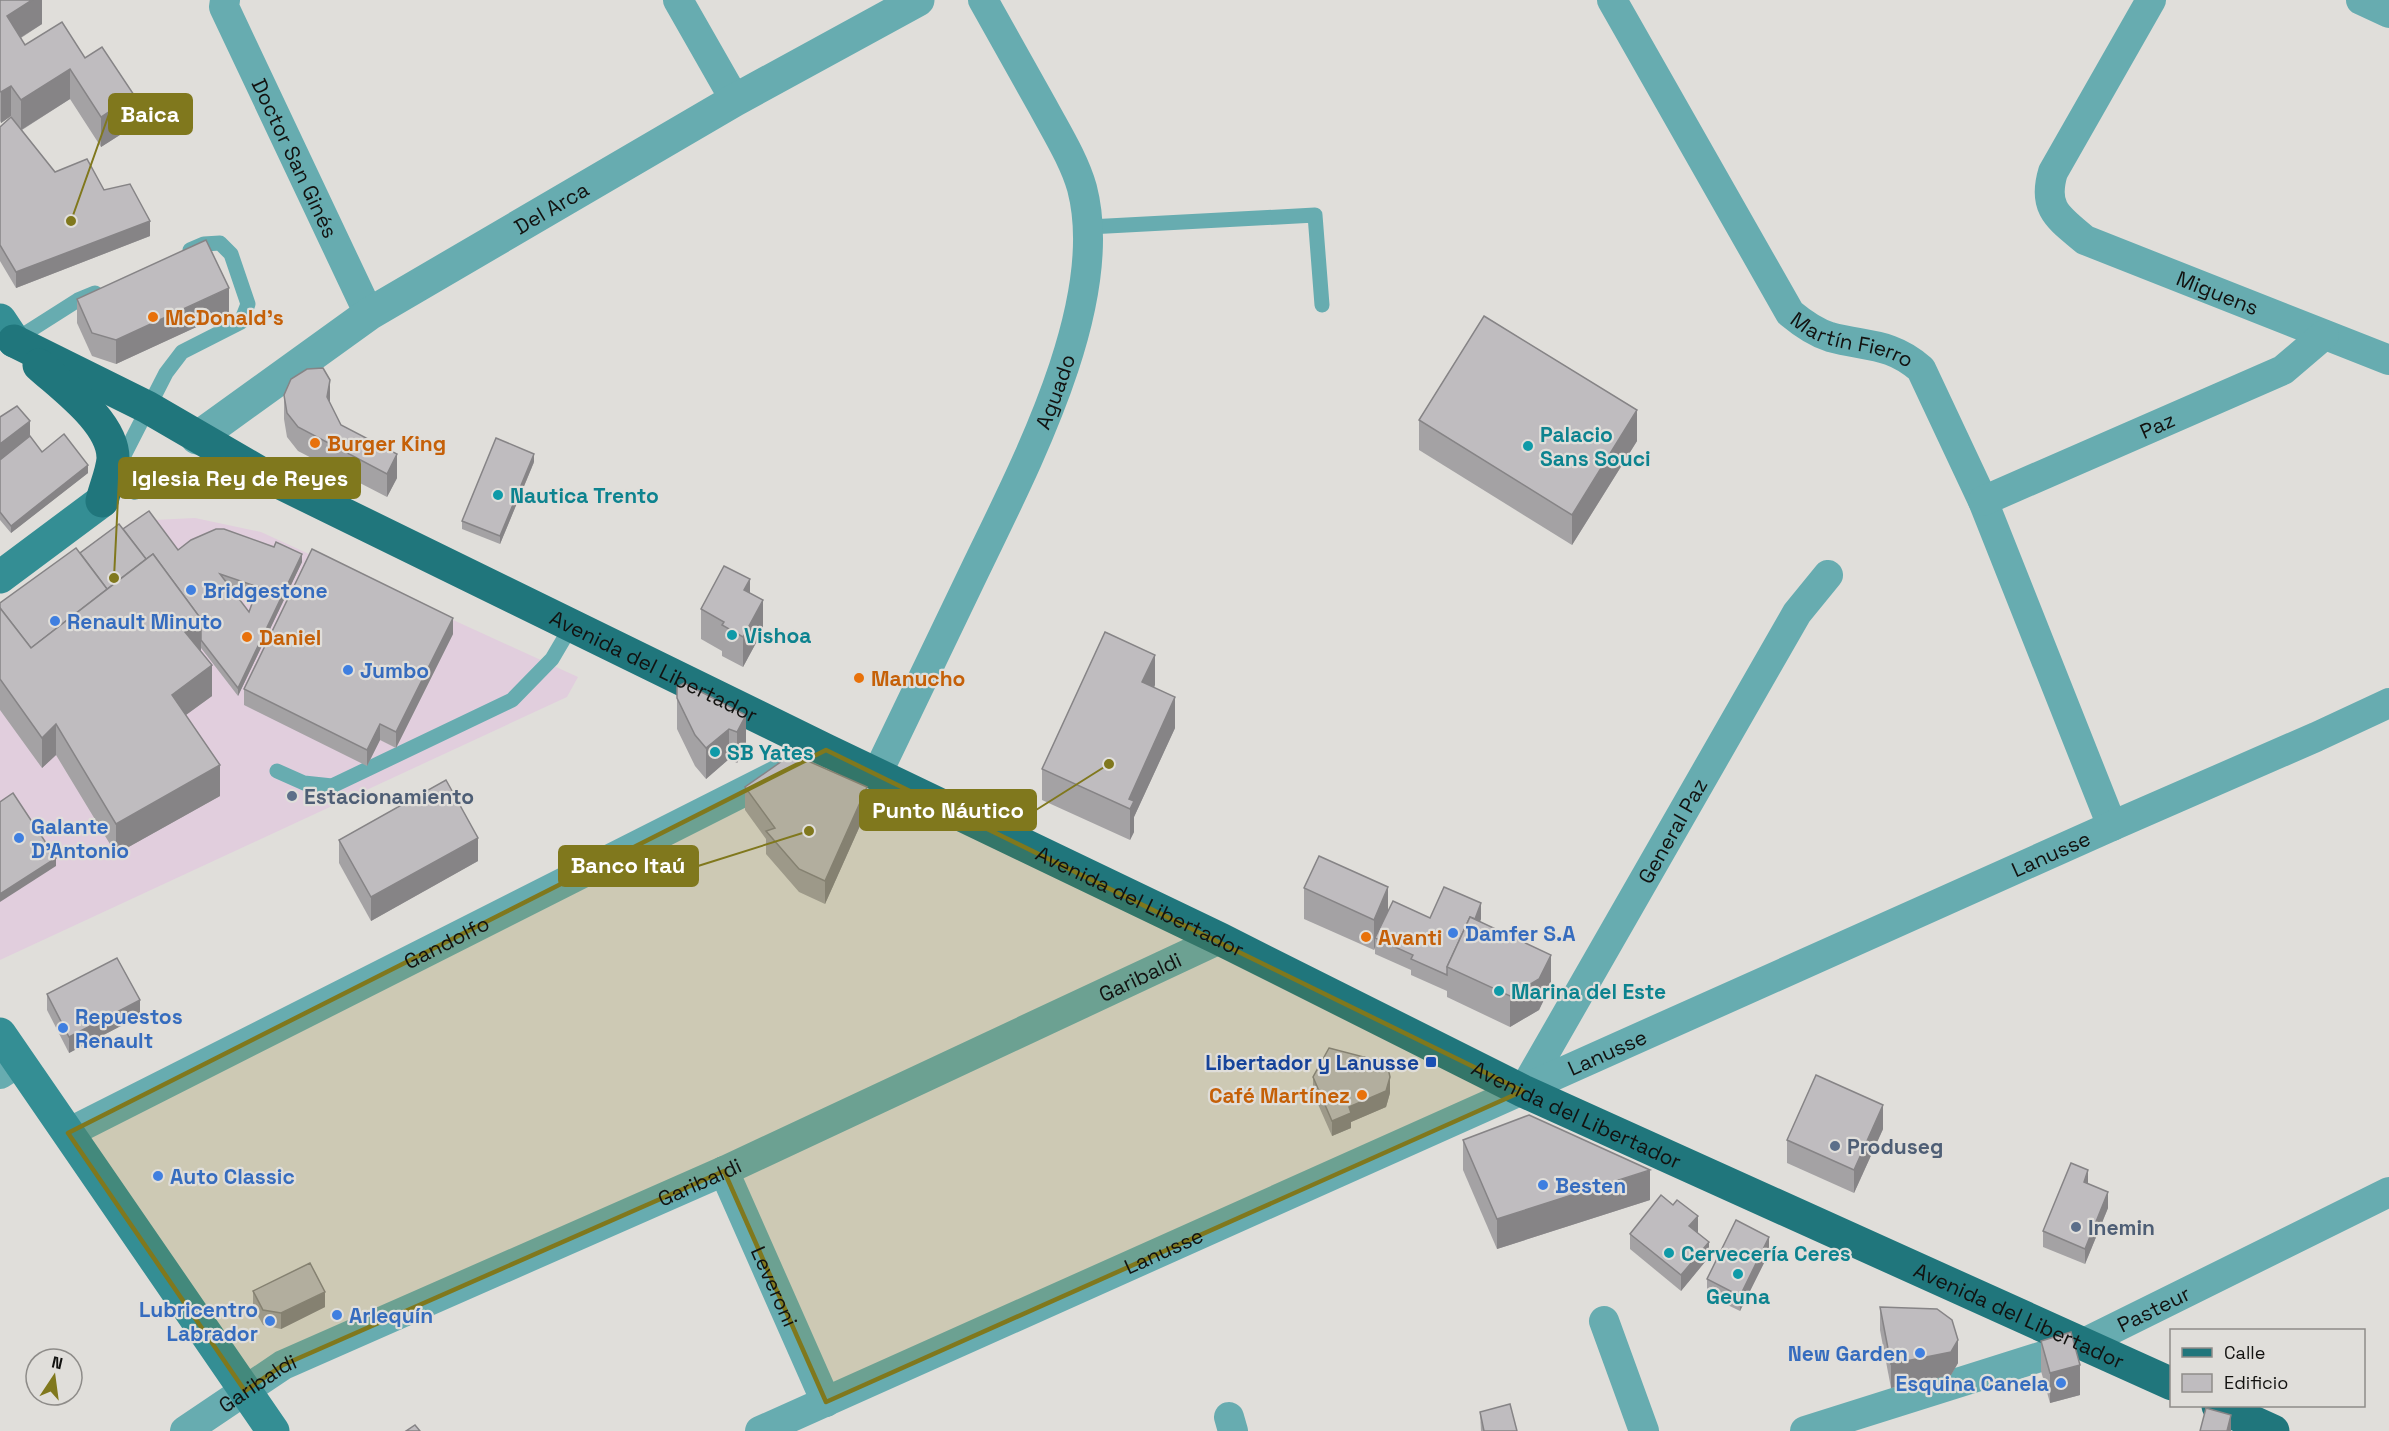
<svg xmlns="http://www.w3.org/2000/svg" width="2389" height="1431" viewBox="0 0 2389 1431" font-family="'Space Grotesk',sans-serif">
  <rect width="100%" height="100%" fill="#e0deda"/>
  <polygon fill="#e1cedd" points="195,518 261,532 578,677 567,697 0,960 0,617 133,521"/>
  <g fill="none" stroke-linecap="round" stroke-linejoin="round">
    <g stroke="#67acb0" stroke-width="15">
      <polyline points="1089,227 1315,215 1322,305"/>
      <polyline points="15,340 78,300 95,293"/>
      <polyline points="120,463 166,373 182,352 241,322 248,304 231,254 220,243 204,244 190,250"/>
      <polyline points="277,771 304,783 332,786 512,700 552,659 572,625"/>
    </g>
    <g stroke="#67acb0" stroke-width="30">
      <path id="s1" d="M225 0 224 7 369 314"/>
      <polyline points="678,0 735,100"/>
      <path id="s2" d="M1612 0 1790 313C1802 323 1814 332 1830 337 1866 347 1890 342 1921 369L1983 501 2112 826"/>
      <path id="s3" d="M2151 0 2053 172C2042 209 2059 218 2085 240L2389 360"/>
      <polyline points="2361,0 2389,13"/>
      <path id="s4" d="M1983 501 2283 370 2324 335"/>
      <path id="s5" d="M877 774C910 706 942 638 975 570 1024 468 1112 303 1082 188 1074 160 1057 133 1043 107 1023 71 1003 36 983 0"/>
      <polyline points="0,1074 19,1062"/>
      <path id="s6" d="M1523 1091 1797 613 1828 575"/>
      <path id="s7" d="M68 1133 826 750"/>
      <path id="s8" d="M724 1171 826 1402"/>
      <polyline points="1604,1321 1644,1431"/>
      <polyline points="1229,1417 1233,1431"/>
      <path id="s9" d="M185 1431 283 1365 724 1171 1220 939"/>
      <path id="s10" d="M760 1431 2112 826 2316 737 2389 703"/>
      <path id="s11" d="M1805 1431 2084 1343 2389 1192"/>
    </g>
    <path stroke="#67acb0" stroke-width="33" id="s12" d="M197 438 369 314 735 100 918 0"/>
    <g stroke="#348e94" stroke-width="33">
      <polyline points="0,320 14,341"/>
      <polyline points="0,577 102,501"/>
      <polyline points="0,1034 273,1431"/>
    </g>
    <g stroke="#20767c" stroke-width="33">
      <path id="s13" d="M14 341 147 407 264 475 826 750 1220 939 1523 1091 2172 1384"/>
      <path d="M39 365C63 387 114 423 113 459 112 472 105 488 102 501"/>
      <path d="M135 483C175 474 214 470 255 474"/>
      <polyline points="2218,1406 2273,1431"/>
    </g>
  </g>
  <g fill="#a4a2a4" fill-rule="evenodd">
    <polygon points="0,0 42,0 42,24 21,38 25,45 85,58 134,126 101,147 70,99 22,130 55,172 104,190 150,236 16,288 0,261 0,127 14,121 11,116 1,123 0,121"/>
    <polygon points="77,299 229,312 116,364 92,356 77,323"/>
    <polygon points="284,395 330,404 341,425 397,478 387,497 298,451 287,437 284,419"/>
    <polygon points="0,417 30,437 42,452 88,473 11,533 0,520"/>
    <polygon points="1419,420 1637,441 1572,545 1419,450"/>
    <polygon points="534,462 500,544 462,529 462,521"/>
    <path d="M123 529 178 550 302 562 238 696 201 648 200 651 212 696 186 715 220 796 116 854 56 755 42 768 0 710V603L80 553ZM228 585 255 594 249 612Z"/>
    <polygon points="750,593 763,630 743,667 722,656 722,651 701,639 701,609"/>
    <polygon points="453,634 396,748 380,740 367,766 244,705 244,689"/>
    <polygon points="1155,685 1154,688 1175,728 1134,817 1134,832 1130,840 1042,800 1042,769"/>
    <polygon points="677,687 746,715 746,746 737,763 729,759 706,779 695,766 677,729"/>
    <polygon points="745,787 867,810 825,904 799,892 766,854 766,839 745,810"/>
    <polygon points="339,840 478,861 371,921 339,863"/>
    <polygon points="1304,888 1388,910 1430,918 1481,919 1480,921 1551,985 1539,1010 1510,1027 1447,997 1447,991 1411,975 1411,970 1375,954 1375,947 1374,950 1304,919"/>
    <polygon points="47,994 140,1016 69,1053 47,1010"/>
    <polygon points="1313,1077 1390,1093 1386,1107 1351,1122 1351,1128 1332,1136 1313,1093"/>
    <polygon points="1883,1129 1854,1193 1787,1163 1787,1140"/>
    <polygon points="1463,1140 1650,1200 1497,1249 1463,1170"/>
    <polygon points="2088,1184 2108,1208 2085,1264 2043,1247 2043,1231"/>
    <polygon points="1697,1232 1709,1257 1681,1291 1630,1249 1630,1234"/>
    <polygon points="1769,1253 1740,1311 1707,1295 1707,1279"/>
    <polygon points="253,1291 325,1307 281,1329 263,1325 253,1307"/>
    <polygon points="1880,1307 1958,1363 1951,1375 1891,1388 1880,1330"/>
    <polygon points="2041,1341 2080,1395 2050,1403 2041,1371"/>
    <polygon points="1480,1412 1517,1431 1481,1431"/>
  </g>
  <g fill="#868486">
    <polygon points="32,0 42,0 42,24 7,46 7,16"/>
    <polygon points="70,69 70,99 21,130 21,100"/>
    <polygon points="11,86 11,116 1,123 1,92"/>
    <polygon points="134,95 134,126 101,147 101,117"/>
    <polygon points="150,221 150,236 16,288 16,272"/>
    <polygon points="229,288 229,312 116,364 116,340"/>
    <polygon points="330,380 330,403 327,397"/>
    <polygon points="1637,410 1637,441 1572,545 1572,515"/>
    <polygon points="30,421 30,444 0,468 0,444"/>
    <polygon points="397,454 397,478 387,497 387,474"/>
    <polygon points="534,454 534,462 500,544 500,536"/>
    <polygon points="88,465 88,473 11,533 11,526"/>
    <polygon points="302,554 302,562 238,696 238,688"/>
    <polygon points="750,579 750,610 744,590"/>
    <polygon points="763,600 763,630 743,667 743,637"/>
    <polygon points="453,618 453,634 396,748 396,732"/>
    <polygon points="201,619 201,650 185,663 185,632"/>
    <polygon points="1155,655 1155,685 1142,713 1142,682"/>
    <polygon points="212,665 212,696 172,725 172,695"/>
    <polygon points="1175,697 1175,728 1134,817 1134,832 1130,840 1130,809 1129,799"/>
    <polygon points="746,715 746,746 737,763 737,732"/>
    <polygon points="56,724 56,755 42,768 42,738"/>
    <polygon points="380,724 380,740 367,766 367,750"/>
    <polygon points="729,729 729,759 706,779 706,748"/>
    <polygon points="220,765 220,796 116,854 116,824"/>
    <polygon points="867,787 867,810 825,904 825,881"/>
    <polygon points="478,838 478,861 371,921 371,897"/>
    <polygon points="56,858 56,866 0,902 0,894"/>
    <polygon points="1388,887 1388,918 1375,938 1375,947 1374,950 1374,920"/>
    <polygon points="1481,903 1481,919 1470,947 1451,969"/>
    <polygon points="1551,955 1551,985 1539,1010 1510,1027 1510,996"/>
    <polygon points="140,1000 140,1016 69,1053 69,1037"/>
    <polygon points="1390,1077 1390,1093 1386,1107 1351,1122 1351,1128 1332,1136 1332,1121 1349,1107"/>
    <polygon points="1883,1105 1883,1129 1854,1193 1854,1170"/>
    <polygon points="1650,1170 1650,1200 1497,1249 1497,1219"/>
    <polygon points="2088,1170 2088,1186 2084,1182"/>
    <polygon points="2108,1192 2108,1208 2085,1264 2085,1249"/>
    <polygon points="1698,1216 1698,1232 1689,1242 1689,1226"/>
    <polygon points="1769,1237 1769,1253 1740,1311 1740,1296"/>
    <polygon points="1709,1242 1709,1257 1681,1291 1681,1275"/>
    <polygon points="325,1292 325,1307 281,1329 281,1313"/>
    <polygon points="1958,1340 1958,1363 1951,1375 1891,1388 1891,1364"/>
    <polygon points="2080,1365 2080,1395 2050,1403 2050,1373"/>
    <polygon points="2231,1415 2231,1431 2227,1431"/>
  </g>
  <g fill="#bfbcbf" stroke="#868486" stroke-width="1.5" fill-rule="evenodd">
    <polygon points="0,0 32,0 7,16 25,45 62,22 85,58 102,47 134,95 101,117 70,69 21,100 11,86 1,92 0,91"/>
    <polygon points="11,117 55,172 87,159 104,190 130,184 150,221 16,272 0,245 0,127"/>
    <polygon points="206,240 229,288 116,340 92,333 77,299"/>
    <polygon points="1484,316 1637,410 1572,515 1419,420"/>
    <polygon points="323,368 330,380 327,397 341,425 397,454 387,474 298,427 287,413 284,395 291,379 307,369"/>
    <polygon points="17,406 30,421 0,444 0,417"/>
    <polygon points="64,434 88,465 11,526 0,512 0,460 30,436 42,452"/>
    <polygon points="496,438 534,454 500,536 462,521"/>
    <path d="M149 511 178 550 191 540 216 529H224L274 547 276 542 302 554 238 688 201 640V619L153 554 146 559 123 529ZM220 574 258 587 249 612Z"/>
    <polygon points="119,524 146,559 107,589 80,553"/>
    <polygon points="76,548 107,589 31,648 0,608 0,603"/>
    <polygon points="312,549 453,618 396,732 380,724 367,750 244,689"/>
    <polygon points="153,554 201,619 185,632 212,665 172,695 220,765 116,824 56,724 42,738 0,679 0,608 31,648"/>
    <polygon points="724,566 750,579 744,590 763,600 743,637 722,625 724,622 701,609"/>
    <polygon points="1105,632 1155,655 1142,682 1175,697 1129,799 1134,801 1130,809 1042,769"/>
    <polygon points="684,683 746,715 737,732 729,729 706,748 695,735 677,698 677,687"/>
    <polygon points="792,754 867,787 825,881 799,869 766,831 775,828 745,787"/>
    <polygon points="446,780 478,838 371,897 339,840"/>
    <polygon points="13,793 56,858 0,894 0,802"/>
    <polygon points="1319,856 1388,887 1374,920 1304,888"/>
    <polygon points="1444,887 1481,903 1475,919 1470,917 1447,967 1447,975 1411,959 1413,955 1375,938 1393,901 1430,918"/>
    <polygon points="1470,917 1551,955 1539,979 1510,996 1447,967"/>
    <polygon points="117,958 140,1000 69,1037 47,994"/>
    <polygon points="1329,1048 1387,1063 1390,1077 1386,1091 1349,1107 1351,1113 1332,1121 1313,1077"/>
    <polygon points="1816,1075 1883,1105 1854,1170 1787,1140"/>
    <polygon points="1529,1115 1650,1170 1497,1219 1463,1140"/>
    <polygon points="2071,1163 2088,1170 2084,1182 2108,1192 2085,1249 2043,1231"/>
    <polygon points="1661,1195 1673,1205 1677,1200 1698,1216 1689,1226 1709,1242 1681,1275 1630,1234"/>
    <polygon points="1736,1220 1769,1237 1740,1296 1707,1279"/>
    <polygon points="310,1263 325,1292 281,1313 263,1310 253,1291"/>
    <polygon points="1880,1307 1937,1309 1952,1320 1958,1340 1951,1352 1891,1364"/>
    <polygon points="2071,1332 2080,1365 2050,1373 2041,1341"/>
    <polygon points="1510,1404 1517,1431 1484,1431 1480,1412"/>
    <polygon points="2206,1408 2231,1415 2227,1431 2200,1431"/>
    <polygon points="415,1425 420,1431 406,1431"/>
  </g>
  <path fill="#80781d" fill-opacity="0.2" stroke="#80781d" stroke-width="4.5" stroke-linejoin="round" d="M826 750 1523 1091 826 1402 724 1171 283 1365 245 1391 68 1133Z"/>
  <g fill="#e8710a" stroke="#e0deda" stroke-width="2">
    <circle cx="153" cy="317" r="6"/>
    <circle cx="315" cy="443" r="6"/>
    <circle cx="247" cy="637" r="6"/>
    <circle cx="859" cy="678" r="6"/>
    <circle cx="1366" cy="937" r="6"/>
    <circle cx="1362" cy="1095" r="6"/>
  </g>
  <g fill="#0f9aa8" stroke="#e0deda" stroke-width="2">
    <circle cx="1528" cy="446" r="6"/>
    <circle cx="498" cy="495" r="6"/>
    <circle cx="732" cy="635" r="6"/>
    <circle cx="715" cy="752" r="6"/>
    <circle cx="1499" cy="991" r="6"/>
    <circle cx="1669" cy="1253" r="6"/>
    <circle cx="1738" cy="1274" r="6"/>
  </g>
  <g fill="#3f7fe0" stroke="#e0deda" stroke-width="2">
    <circle cx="191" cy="590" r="6"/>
    <circle cx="55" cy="621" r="6"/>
    <circle cx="348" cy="670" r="6"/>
    <circle cx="19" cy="838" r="6"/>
    <circle cx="1453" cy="933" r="6"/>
    <circle cx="63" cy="1028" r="6"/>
    <circle cx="158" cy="1176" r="6"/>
    <circle cx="1543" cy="1185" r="6"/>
    <circle cx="337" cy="1315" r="6"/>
    <circle cx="270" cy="1321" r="6"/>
    <circle cx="1920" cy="1353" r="6"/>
    <circle cx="2061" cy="1383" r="6"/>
  </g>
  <g fill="#5c6f8a" stroke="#e0deda" stroke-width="2">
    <circle cx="292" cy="796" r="6"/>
    <circle cx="1835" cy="1146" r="6"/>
    <circle cx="2076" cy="1227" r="6"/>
  </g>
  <rect fill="#1a4fb4" stroke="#e0deda" stroke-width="2" x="1425" y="1056" width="12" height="12" rx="3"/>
  <g text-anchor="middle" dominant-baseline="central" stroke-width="4.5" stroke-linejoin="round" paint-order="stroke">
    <g font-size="21" fill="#121210" stroke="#e0deda">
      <text stroke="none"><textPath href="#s1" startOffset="174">Doctor San Ginés</textPath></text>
      <text stroke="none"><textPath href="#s12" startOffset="423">Del Arca</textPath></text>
      <text stroke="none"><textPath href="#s3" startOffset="423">Miguens</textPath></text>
      <text stroke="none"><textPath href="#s2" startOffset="429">Martín Fierro</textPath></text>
      <text stroke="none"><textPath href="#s5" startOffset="422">Aguado</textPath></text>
      <text stroke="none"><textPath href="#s4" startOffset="190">Paz</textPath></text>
      <text stroke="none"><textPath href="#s13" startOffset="718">Avenida del Libertador</textPath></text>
      <text stroke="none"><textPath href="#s6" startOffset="300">General Paz</textPath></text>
      <text stroke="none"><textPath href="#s10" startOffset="1414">Lanusse</textPath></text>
      <text stroke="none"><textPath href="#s13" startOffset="1258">Avenida del Libertador</textPath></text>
      <text stroke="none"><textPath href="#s7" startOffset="424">Gandolfo</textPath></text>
      <text stroke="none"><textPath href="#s9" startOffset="1059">Garibaldi</textPath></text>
      <text stroke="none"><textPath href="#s10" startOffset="928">Lanusse</textPath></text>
      <text stroke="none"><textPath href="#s13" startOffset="1744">Avenida del Libertador</textPath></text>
      <text stroke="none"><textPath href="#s9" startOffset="573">Garibaldi</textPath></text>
      <text stroke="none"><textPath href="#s10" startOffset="442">Lanusse</textPath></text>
      <text stroke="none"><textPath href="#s8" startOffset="126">Leveroni</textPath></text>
      <text stroke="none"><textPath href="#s11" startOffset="370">Pasteur</textPath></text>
      <text stroke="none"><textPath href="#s13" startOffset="2230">Avenida del Libertador</textPath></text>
      <text stroke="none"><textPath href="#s9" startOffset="87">Garibaldi</textPath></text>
    </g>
    <g font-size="21" font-weight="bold" fill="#c56008" stroke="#e0deda" text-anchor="start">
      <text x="165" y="317">McDonald's</text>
      <text x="327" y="443">Burger King</text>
      <text x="259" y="637">Daniel</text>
      <text x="871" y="678">Manucho</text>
      <text x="1378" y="937">Avanti</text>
      <text x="1350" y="1095" text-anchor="end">Café Martínez</text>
    </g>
    <g font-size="21" font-weight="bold" fill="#0d838f" stroke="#e0deda" text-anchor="start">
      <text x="1540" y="434">Palacio<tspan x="1540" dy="24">Sans Souci</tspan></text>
      <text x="510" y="495">Nautica Trento</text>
      <text x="744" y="635">Vishoa</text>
      <text x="727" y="752">SB Yates</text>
      <text x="1511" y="991">Marina del Este</text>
      <text x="1681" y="1253">Cervecería Ceres</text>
      <text x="1738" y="1296" text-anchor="middle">Geuna</text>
    </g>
    <g font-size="21" font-weight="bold" fill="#366cbe" stroke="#e0deda" text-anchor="start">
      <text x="203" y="590">Bridgestone</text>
      <text x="67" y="621">Renault Minuto</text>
      <text x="360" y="670">Jumbo</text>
      <text x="31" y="826">Galante<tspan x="31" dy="24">D'Antonio</tspan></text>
      <text x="1465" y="933">Damfer S.A</text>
      <text x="75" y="1016">Repuestos<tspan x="75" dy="24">Renault</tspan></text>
      <text x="170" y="1176">Auto Classic</text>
      <text x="1555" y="1185">Besten</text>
      <text x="258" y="1309" text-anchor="end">Lubricentro<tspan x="258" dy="24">Labrador</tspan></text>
      <text x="349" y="1315">Arlequín</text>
      <text x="1908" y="1353" text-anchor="end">New Garden</text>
      <text x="2049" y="1383" text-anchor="end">Esquina Canela</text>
    </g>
    <g font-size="21" font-weight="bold" fill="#4e5e75" stroke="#e0deda" text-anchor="start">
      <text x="304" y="796">Estacionamiento</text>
      <text x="1847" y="1146">Produseg</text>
      <text x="2088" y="1227">Inemin</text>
    </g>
    <g font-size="21" font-weight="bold" fill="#164399" stroke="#e0deda" text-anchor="end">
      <text x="1419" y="1062">Libertador y Lanusse</text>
    </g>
  </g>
  <path fill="none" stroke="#80781d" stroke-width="2" d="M71 221L109 114M114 578L119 478M1109 764L1036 810M809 831L698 866"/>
  <g fill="#80781d" stroke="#e0deda" stroke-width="2">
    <circle cx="71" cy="221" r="6"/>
    <circle cx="114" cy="578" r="6"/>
    <circle cx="1109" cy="764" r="6"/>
    <circle cx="809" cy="831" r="6"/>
  </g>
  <g fill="#80781d" stroke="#80781d" stroke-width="2">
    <rect x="109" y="94" width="83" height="40" rx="6"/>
    <rect x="119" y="458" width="241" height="40" rx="6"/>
    <rect x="860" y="790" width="176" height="40" rx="6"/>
    <rect x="559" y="846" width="139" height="40" rx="6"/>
  </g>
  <g font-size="22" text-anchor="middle" font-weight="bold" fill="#fff">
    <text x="150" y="122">Baica</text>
    <text x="240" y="486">Iglesia Rey de Reyes</text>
    <text x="948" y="818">Punto Náutico</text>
    <text x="628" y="873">Banco Itaú</text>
  </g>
  <rect x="2170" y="1329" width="195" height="78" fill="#e0deda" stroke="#8e8c89" stroke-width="1.5"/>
  <rect x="2182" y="1348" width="30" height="9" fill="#20767c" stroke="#8e8c89" stroke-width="1.5"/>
  <text x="2224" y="1359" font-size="18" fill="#121210">Calle</text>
  <rect x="2182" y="1374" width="30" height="18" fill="#bfbcbf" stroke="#8e8c89" stroke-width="1.5"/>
  <text x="2224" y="1389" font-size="18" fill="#121210">Edificio</text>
  <g transform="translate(54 1377) rotate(13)"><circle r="28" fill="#e0deda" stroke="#8e8c89" stroke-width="1.5"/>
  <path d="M0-4.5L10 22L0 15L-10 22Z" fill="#80781d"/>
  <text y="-9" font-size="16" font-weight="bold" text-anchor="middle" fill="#121210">N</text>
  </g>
</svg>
